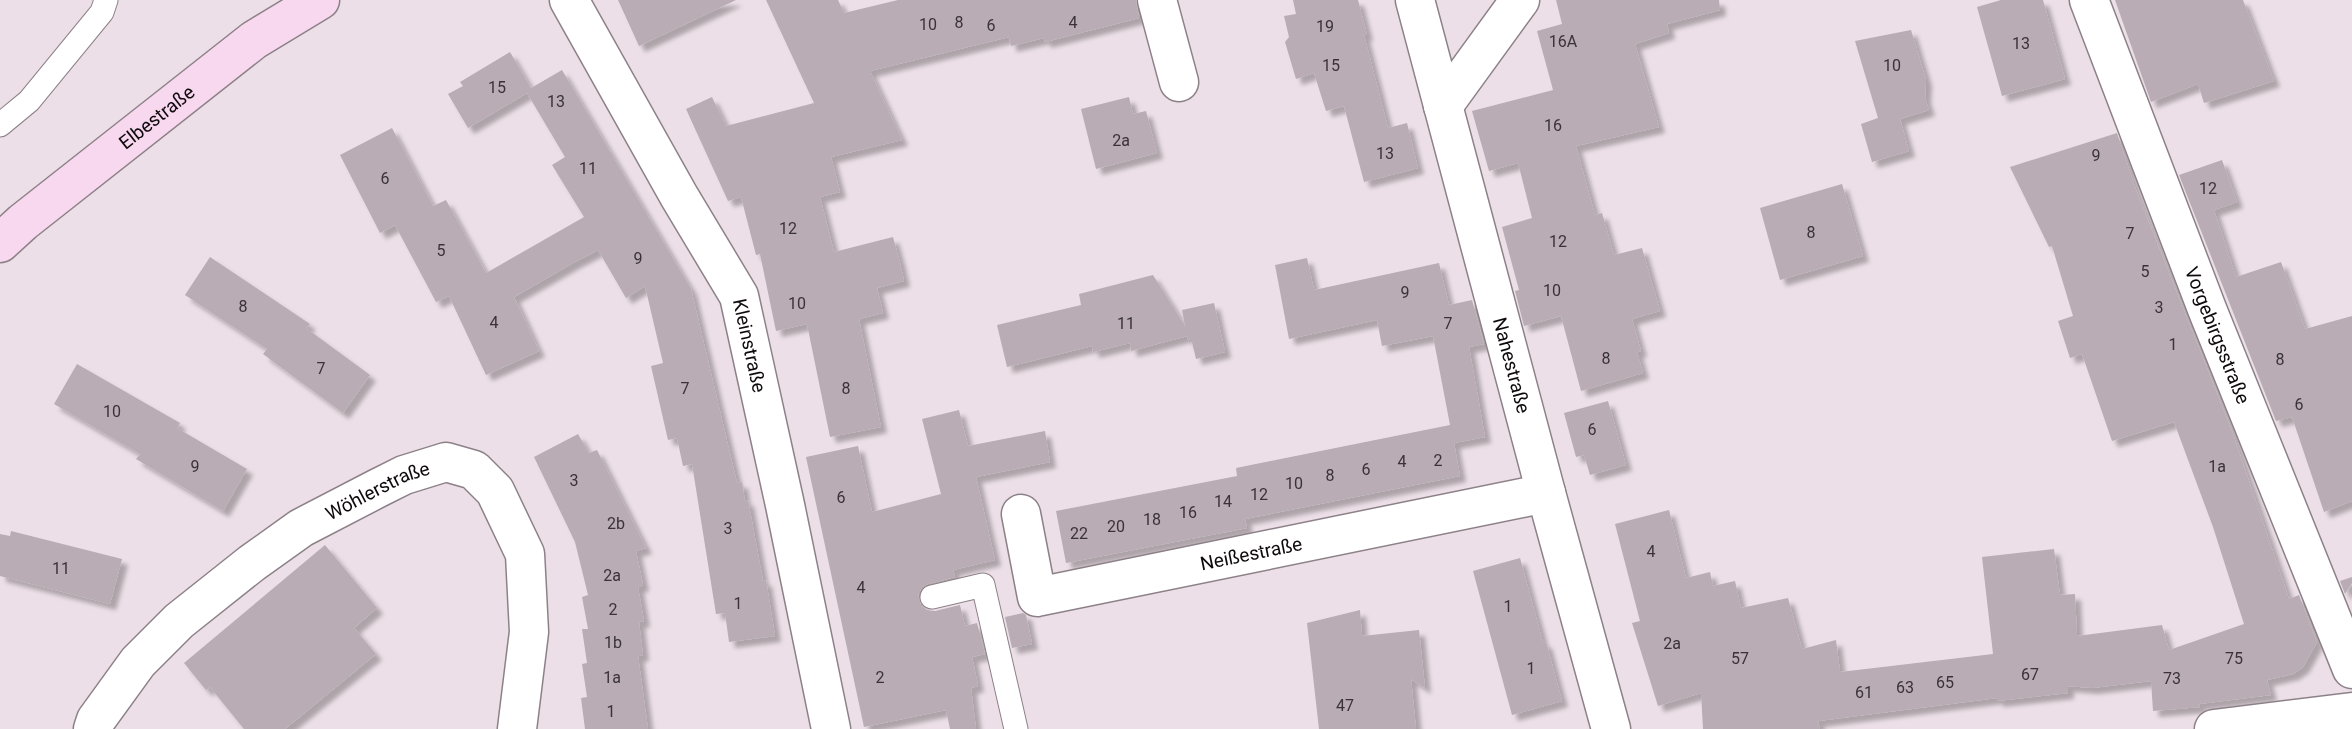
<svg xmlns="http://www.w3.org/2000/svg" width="2352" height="729" viewBox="0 0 2352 729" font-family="Roboto,sans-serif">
  <defs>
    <filter id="shadow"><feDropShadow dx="6" dy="6" stdDeviation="2" flood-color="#0004"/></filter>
  </defs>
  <rect width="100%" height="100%" fill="#ecdfe7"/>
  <g fill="#b9acb4" filter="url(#shadow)">
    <polygon points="618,0 736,0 639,46"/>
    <polygon points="766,0 838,0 844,13 898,0 1136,0 1139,18 1045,42 1044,38 1011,46 1009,37 870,71 902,140 831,157 840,192 820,197 834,252 893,237 900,263 904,281 877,288 883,313 859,319 881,427 830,437 807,324 776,331 760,254 756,255 741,197 728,201 686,109 712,97 726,126 814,103"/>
    <polygon points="1293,0 1358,0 1367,35 1364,35 1388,128 1407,123 1418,168 1364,182 1344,106 1326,111 1314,73 1296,79 1285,42 1289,37 1284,16 1296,14"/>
    <polygon points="1556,0 1719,0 1720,10 1667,24 1669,33 1635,44 1659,127 1576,146 1595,215 1602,213 1614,255 1642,248 1660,311 1632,319 1641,351 1637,352 1643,373 1581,391 1561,316 1524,326 1515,291 1519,290 1502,227 1532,218 1518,163 1489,171 1472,111 1553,90 1537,31 1562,24"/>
    <polygon points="2001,0 2043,0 2065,79 2002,96 1977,7"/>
    <polygon points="2115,0 2243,0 2274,81 2204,103 2198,84 2151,102"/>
    <polygon points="1911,30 1926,80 1925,98 1929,110 1900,119 1909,151 1872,162 1861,124 1878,118 1855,41"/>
    <polygon points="510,52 531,88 562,70 691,289 737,483 742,482 745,501 748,500 763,581 766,580 775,636 729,642 725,613 716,614 692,464 683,466 677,438 668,440 651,366 663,363 645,286 626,298 598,250 573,263 514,297 539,351 486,375 449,296 436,302 395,225 380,233 340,155 392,128 433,206 446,200 486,273 584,217 552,165 565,157 527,93 468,128 448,94 463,86 460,82"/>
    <polygon points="1129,97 1133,114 1146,111 1157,153 1096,169 1081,109"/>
    <polygon points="2117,133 2136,190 2232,431 2289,599 2299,595 2317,642 2303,667 2293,674 2267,680 2271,695 2199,704 2200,707 2153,711 2151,681 2092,688 2068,686 2068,693 1997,701 1997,698 1818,721 1820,729 1703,729 1701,693 1658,706 1632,623 1640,621 1615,524 1669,510 1686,578 1710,572 1713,586 1735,581 1741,608 1788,598 1802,649 1836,640 1840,672 1993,654 1982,557 2054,549 2060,595 2075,594 2077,636 2162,625 2169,650 2244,624 2213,527 2174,422 2112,441 2082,354 2070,358 2058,321 2073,316 2052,246 2049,247 2010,167"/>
    <polygon points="2222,160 2237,202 2214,210 2236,277 2281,262 2305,329 2352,316 2352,501 2324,512 2292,417 2276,421 2179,175"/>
    <polygon points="1842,184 1863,256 1780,280 1760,208"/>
    <polygon points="210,257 310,324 306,328 370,375 343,413 263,354 267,349 185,295"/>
    <polygon points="1307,258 1314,290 1439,263 1449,305 1472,300 1484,344 1469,347 1485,437 1454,443 1460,476 1245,519 1247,528 1066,563 1056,511 1237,476 1236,468 1450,425 1433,336 1382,346 1377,320 1289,339 1275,265"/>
    <polygon points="1153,275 1185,326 1182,310 1214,303 1225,352 1196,359 1192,342 1189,343 1187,336 1131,351 1130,343 1093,352 1092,346 1007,367 997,325 1081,305 1079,294"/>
    <polygon points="77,364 180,423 177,428 247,469 223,511 136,459 140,454 54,404"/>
    <polygon points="1608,401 1626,465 1590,475 1584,455 1576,457 1564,413"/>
    <polygon points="959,410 968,446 1045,431 1050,462 976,477 995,560 953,570 955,577 928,584 922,587 918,594 921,606 927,610 935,611 960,605 965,626 977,623 985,654 972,657 978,686 971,688 976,729 950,729 946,710 864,727 806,457 858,446 872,512 941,494 922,419"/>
    <polygon points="578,434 589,453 597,450 646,548 636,551 643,585 638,587 644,621 639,622 643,655 638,656 648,729 585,729 581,698 587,697 582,664 587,663 582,629 588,629 582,597 588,595 575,542 534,457"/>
    <polygon points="11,531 122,559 110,604 0,576 0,534 10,536"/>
    <polygon points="325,545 377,608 354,628 376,654 285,729 244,729 210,687 206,690 184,663"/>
    <polygon points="1520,558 1543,643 1546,642 1562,701 1512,715 1473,571"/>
    <polygon points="2352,577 2352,583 2345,594 2340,581"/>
    <polygon points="1360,610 1362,636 1419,630 1425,688 1411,679 1416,729 1319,729 1307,623"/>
    <polygon points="1023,613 1026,615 1032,644 1012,648 1005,617"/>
  </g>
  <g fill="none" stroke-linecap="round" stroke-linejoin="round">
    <g stroke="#8d8188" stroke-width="25">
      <g id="lane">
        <polyline points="0,125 29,101 102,12 106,0"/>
        <polyline points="932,597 983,585 1016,729"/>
      </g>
    </g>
    <g stroke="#8d8188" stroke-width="41">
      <g id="street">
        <path id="s1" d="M569 0 679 196 739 296 785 505 831 729"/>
        <polyline points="1157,0 1179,82"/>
        <path id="s2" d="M1415 0 1546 493 1611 729"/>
        <path id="s3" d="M2089 0 2207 309 2352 669"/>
        <polyline points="1443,106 1520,0"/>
        <path id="s4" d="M1021 514 1037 597 1546 493"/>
        <path id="s5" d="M93 729 96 720 138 662 179 621 252 563 301 528 378 488 404 475 446 462 474 470 495 491 525 554 529 632 517 729"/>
        <polyline points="2214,729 2352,712"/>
      </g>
    </g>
    <g stroke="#8d8188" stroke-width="41">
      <g id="secondary">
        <path id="s6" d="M0 243 23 222 254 40 320 0"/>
      </g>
    </g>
    <use href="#lane" stroke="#fff" stroke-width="23"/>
    <use href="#street" stroke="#fff" stroke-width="38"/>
    <use href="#secondary" stroke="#f8d8ee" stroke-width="38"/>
  </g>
  <g text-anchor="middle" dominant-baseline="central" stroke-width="5" stroke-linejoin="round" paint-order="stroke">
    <g font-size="16" fill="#3a3237">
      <text x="959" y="22">8</text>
      <text x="1073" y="22">4</text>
      <text x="928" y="24">10</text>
      <text x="991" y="25">6</text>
      <text x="1325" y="26">19</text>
      <text x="1563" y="41">16A</text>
      <text x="2021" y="43">13</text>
      <text x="1331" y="65">15</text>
      <text x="1892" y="65">10</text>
      <text x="497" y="87">15</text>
      <text x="556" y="101">13</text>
      <text x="1553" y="125">16</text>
      <text x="1121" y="140">2a</text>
      <text x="1385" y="153">13</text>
      <text x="2096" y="155">9</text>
      <text x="588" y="168">11</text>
      <text x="385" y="178">6</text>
      <text x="2208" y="188">12</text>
      <text x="788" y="228">12</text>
      <text x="1811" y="232">8</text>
      <text x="2130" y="233">7</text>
      <text x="1558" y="241">12</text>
      <text x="441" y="250">5</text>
      <text x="638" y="258">9</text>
      <text x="2145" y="271">5</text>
      <text x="1552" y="290">10</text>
      <text x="1405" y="292">9</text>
      <text x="797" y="303">10</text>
      <text x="243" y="306">8</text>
      <text x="2159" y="307">3</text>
      <text x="494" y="322">4</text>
      <text x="1126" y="323">11</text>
      <text x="1448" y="323">7</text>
      <text x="2173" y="344">1</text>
      <text x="1606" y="358">8</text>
      <text x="2280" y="359">8</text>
      <text x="321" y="368">7</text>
      <text x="685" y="388">7</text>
      <text x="846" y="388">8</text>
      <text x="2299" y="404">6</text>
      <text x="112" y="411">10</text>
      <text x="1592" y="429">6</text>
      <text x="1438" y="460">2</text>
      <text x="1402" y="461">4</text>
      <text x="195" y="466">9</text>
      <text x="2217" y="466">1a</text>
      <text x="1366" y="469">6</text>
      <text x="1330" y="475">8</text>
      <text x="574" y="480">3</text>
      <text x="1294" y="483">10</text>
      <text x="1259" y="494">12</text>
      <text x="841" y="497">6</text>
      <text x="1223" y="501">14</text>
      <text x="1188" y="512">16</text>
      <text x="1152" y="519">18</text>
      <text x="616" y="523">2b</text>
      <text x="1116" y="526">20</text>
      <text x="728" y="528">3</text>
      <text x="1079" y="533">22</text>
      <text x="1651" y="551">4</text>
      <text x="61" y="568">11</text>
      <text x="612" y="575">2a</text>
      <text x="861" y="587">4</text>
      <text x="738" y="603">1</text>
      <text x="1508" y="606">1</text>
      <text x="613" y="609">2</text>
      <text x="613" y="642">1b</text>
      <text x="1672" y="643">2a</text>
      <text x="1740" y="658">57</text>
      <text x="2234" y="658">75</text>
      <text x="1531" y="668">1</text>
      <text x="2030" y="674">67</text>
      <text x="612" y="677">1a</text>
      <text x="880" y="677">2</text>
      <text x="2172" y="678">73</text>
      <text x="1945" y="682">65</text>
      <text x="1905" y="687">63</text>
      <text x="1864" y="692">61</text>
      <text x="1345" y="705">47</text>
      <text x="611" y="711">1</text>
    </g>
    <g font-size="19" fill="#0f0a0d" stroke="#ecdfe7">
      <text stroke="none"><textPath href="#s6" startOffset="201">Elbestraße</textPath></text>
      <text stroke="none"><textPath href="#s3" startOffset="359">Vorgebirgsstraße</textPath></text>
      <text stroke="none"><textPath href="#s1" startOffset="392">Kleinstraße</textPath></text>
      <text stroke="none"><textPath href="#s2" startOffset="378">Nahestraße</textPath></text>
      <text stroke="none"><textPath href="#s5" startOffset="378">Wöhlerstraße</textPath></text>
      <text stroke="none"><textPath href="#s4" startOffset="303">Neißestraße</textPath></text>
    </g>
  </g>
</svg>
